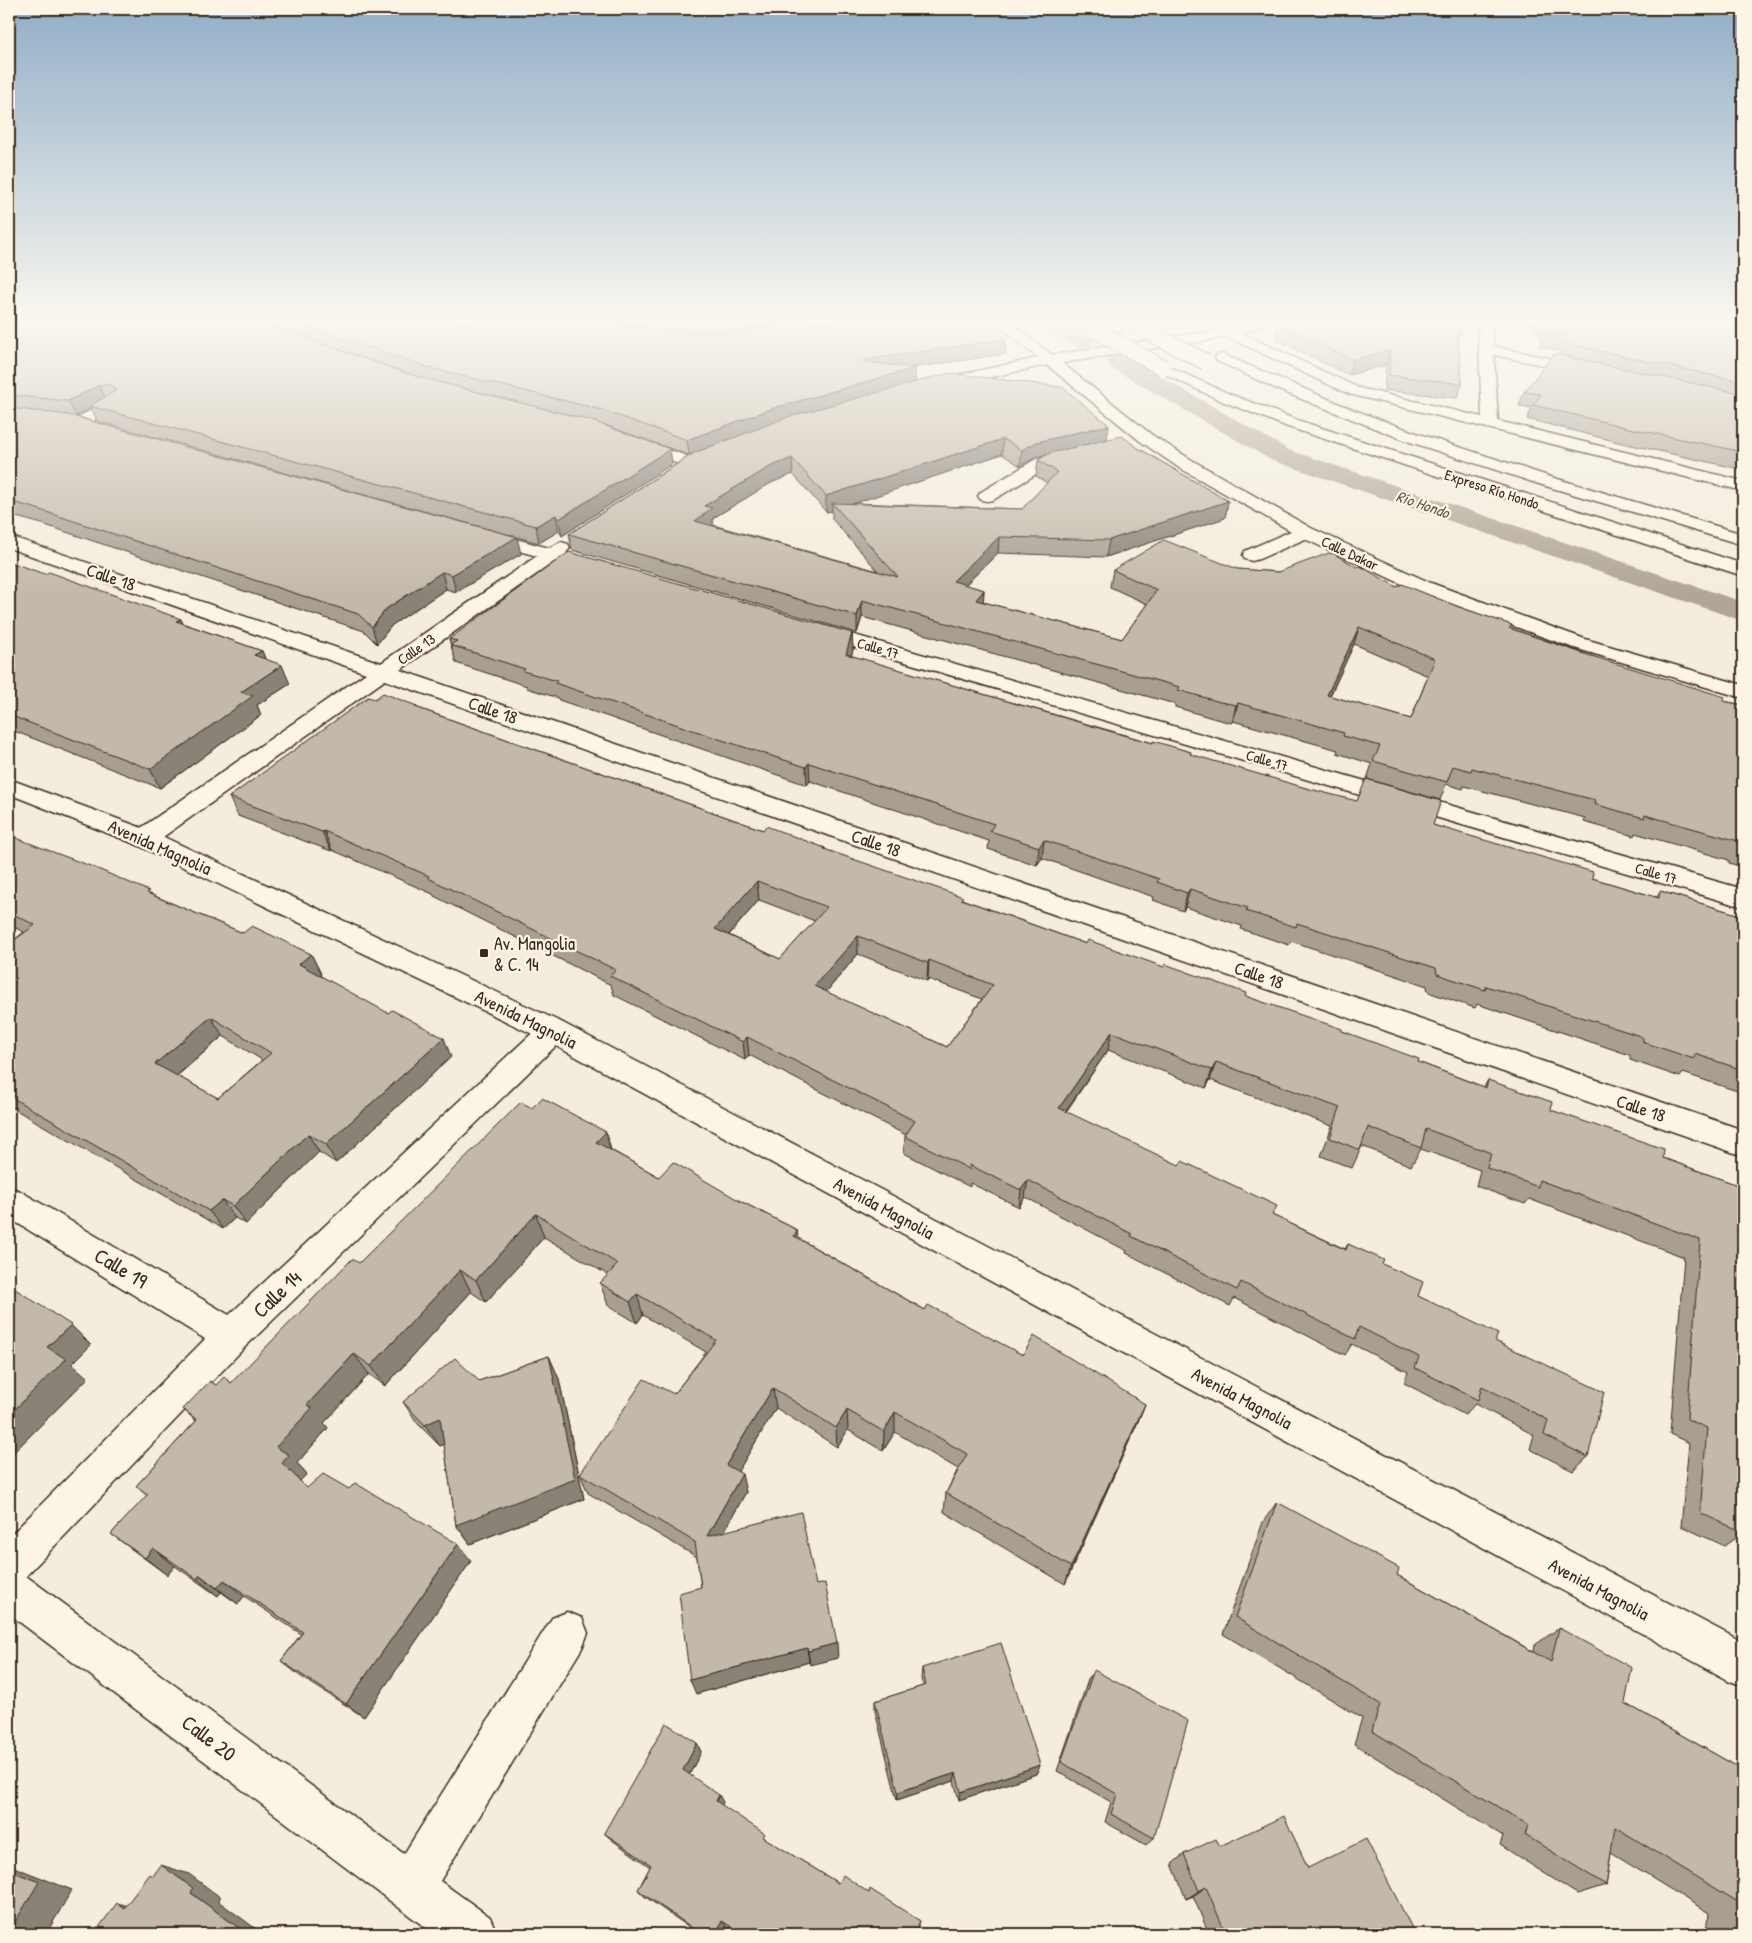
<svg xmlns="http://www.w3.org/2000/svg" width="1752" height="1943" viewBox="0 0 1752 1943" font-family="'Patrick Hand',sans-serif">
  <rect width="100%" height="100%" fill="#f4eddd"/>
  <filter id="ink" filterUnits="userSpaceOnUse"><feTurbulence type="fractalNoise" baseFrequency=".02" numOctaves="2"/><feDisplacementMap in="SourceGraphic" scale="10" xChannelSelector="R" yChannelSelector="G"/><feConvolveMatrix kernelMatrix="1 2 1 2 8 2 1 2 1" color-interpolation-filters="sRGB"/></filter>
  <g filter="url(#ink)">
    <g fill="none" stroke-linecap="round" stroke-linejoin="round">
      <g fill="#b0a596" fill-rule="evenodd">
        <path d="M1041 323C1059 321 1082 325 1094 342L1091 347C1074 351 1058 336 1044 327Z"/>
        <polygon points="1118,355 1126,357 1289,450 1743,602 1743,621 1271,460 1110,367 1107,362 1110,357"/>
      </g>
      <g stroke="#3b2a1e" stroke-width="3">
        <g id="street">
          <polygon points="996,323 1011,323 1052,355 1226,329 1244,323 1263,323 1261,326 1241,333 1359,388 1482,417 1478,323 1492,323 1493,346 1590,367 1592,370 1590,373 1585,374 1494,355 1498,421 1743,481 1743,491 1349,394 1227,337 1062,363 1152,435 1190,459 1311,528 1431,583 1585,639 1743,685 1743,698 1571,647 1417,591 1305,539 1259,559 1252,561 1245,559 1243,555 1245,551 1291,531 1178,467 1140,441 1047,365 939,388 934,386 931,383 934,380 1038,358"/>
          <polygon points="112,400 117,402 120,405 117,408 84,426 72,426 70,423 72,420"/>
          <polygon points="636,438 695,459 697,463 695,467 689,468 630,446 628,443 630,440"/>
          <polygon points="1072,451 1078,452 1080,456 1078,460 1048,467 993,500 987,501 981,500 978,496 981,492 1036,459"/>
          <polygon points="482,530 549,548 561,542 568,544 570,548 566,553 604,563 606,567 604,571 597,573 555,561 400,670 1743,1130 1743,1156 385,680 153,844 144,846 135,844 132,838 135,832 366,673 9,548 9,536 381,663 537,556 476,539 473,535 476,531"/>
          <polygon points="816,624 1743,889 1743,907 809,634 806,630 809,626"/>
          <polygon points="553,1020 563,1023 567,1031 563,1039 244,1348 26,1576 404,1854 552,1618 567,1612 582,1618 588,1633 582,1648 440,1881 490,1917 497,1934 434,1934 9,1614 9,1537 205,1339 9,1218 9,1187 20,1191 229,1315 543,1023"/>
        </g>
      </g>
      <g stroke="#3b2a1e" stroke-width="3">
        <polygon id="secondary" points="9,779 153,832 563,1023 1743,1642 1743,1686 1728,1680 543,1039 135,844 9,794"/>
      </g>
      <g stroke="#3b2a1e" stroke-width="3">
        <g id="highway">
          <polygon points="1076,323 1092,323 1102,330 1100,333 1090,333"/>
          <polygon points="1104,323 1120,323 1126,328 1119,332 1114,331"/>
          <polygon points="1203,323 1220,323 1236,333 1234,336 1224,336"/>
          <polygon points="1222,354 1354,410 1419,434 1551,477 1743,534 1743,545 1539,484 1407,441 1279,390 1217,361 1215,358 1217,355"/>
          <polygon points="1163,364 1232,395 1300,421 1743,564 1743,576 1288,427 1222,401 1158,371 1156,368 1158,365"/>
        </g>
      </g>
      <use href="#street" fill="#fcf5e5" fill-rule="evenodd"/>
      <use href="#secondary" fill="#fcf5e5" fill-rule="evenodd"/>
      <use href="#highway" fill="#fcf5e5" fill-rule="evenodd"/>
      <g stroke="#3b2a1e" stroke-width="18" stroke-linecap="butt">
        <g id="highway-bridge">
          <polyline points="1133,324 1206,362"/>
          <polyline points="1095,330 1163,368"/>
        </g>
      </g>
      <use href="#highway-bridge" stroke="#fcf5e5" stroke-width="16"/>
    </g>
    <g fill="#a89f92" stroke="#3b2a1e" fill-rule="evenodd">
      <path d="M9 323 419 377 261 323H984L1005 354 911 368H915V382L1138 448 1228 501 1225 518 1106 557 998 553 965 585 984 590 983 602 1122 639 1147 604 1110 587 1113 570 1237 569 1278 572 1357 567 1397 587 1510 628 1723 701 1743 705V867L1729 863V860L1635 833 1634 836 1584 822 1585 818 1464 786 1463 789 1446 784 1440 800 1367 779 1372 764 1337 753 1338 750 1233 721 1232 723 1216 719 1175 707V704L862 617 857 633 572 550 569 534 693 453 689 455 604 425 670 449 672 464 562 536 559 531 539 543 97 421 91 408 76 416 521 554 456 592 446 589 392 625 377 644 364 631 42 524 9 515ZM1002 454 1020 466 1036 457 1048 454 1038 460 1036 476 1047 483 1022 509 854 503ZM793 474 826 512 832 511V519L878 571 713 525V518L771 483ZM1354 644 1428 676 1411 719 1330 696Z"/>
      <polygon points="1527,323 1743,323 1743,472 1739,471 1740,469 1622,443 1527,419 1532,408 1519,406 1524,392 1559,355 1560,351 1539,346 1542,338"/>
      <polygon points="1278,325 1461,332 1458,340 1462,384 1457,398 1384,390 1386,365 1349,375 1275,339"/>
      <polygon points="9,562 262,651 265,659 290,684 257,705 261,715 160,788 9,729"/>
      <polygon points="852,633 853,650 851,656 1153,743 1191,752 1190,755 1433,825 1592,878 1656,897 1660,891 1743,916 1743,1093 1683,1073 1680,1077 1630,1060 1630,1055 1477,1004 1475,1008 1428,992 1427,986 1291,941 1289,945 1241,929 1242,926 1185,907 1183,911 1153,900 1154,897 1042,858 1037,865 988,849 989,841 810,781 807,785 559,700 558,698 527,688 527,686 456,663 449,639"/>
      <path d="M375 699 418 708 763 830 825 848 826 850 1086 944 1245 996 1342 1031 1418 1062 1484 1087 1488 1080 1551 1110 1663 1158 1743 1187V1538L1739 1536 1725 1546 1681 1526 1689 1443 1670 1434 1684 1257 1529 1199 1525 1204 1476 1186 1480 1170 1421 1149 1411 1166 1362 1146 1352 1168 1321 1156 1332 1126 1210 1080 1206 1088 1108 1050 1066 1112 1272 1215 1345 1249 1348 1244 1382 1264 1418 1296 1495 1341 1588 1457 1573 1471 1530 1449 1534 1435 1475 1404 1465 1415 1404 1383 1408 1372 1352 1344 1345 1355 1234 1298 1230 1306 1126 1253 1127 1251 1025 1197 1019 1207 970 1183V1187L904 1153 905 1136 906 1135 749 1055 745 1060 614 995 611 985 434 896 433 894 332 850 331 851 238 816 229 797ZM759 900 815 921 780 959 729 935ZM858 954 927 981 928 979 982 999 947 1047 826 992Z"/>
      <path d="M9 834 21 840 243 933 311 954 321 974 319 975 451 1057 336 1163 319 1152 246 1224 235 1218 223 1229 9 1106V944L24 932 9 925ZM223 1036 262 1060 218 1098 177 1076Z"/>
      <polygon points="532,1108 606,1132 611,1150 659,1177 740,1201 797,1230 798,1238 925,1310 1023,1355 1145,1404 1137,1424 1065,1584 944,1512 946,1493 958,1469 895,1432 883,1451 848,1430 837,1447 776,1408 738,1471 746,1492 724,1532 816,1585 838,1658 810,1665 809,1662 696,1694 701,1587 697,1557 588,1493 580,1474 674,1394 706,1352 643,1315 637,1323 608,1305 600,1283 608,1275 544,1237 486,1302 471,1292 385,1386 369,1374 324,1423 328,1428 297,1463 307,1474 300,1481 307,1488 349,1489 458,1544 471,1561 364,1717 300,1676 281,1661 301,1634 244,1596 238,1604 221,1592 218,1596 175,1566 167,1575 111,1534 147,1496 136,1486 196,1421 183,1409 216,1385 231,1383 359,1263"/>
      <polygon points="549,1356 559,1379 584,1499 470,1544 456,1525 444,1444 440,1446 418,1424 403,1402 479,1381"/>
      <polygon points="1277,1502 1397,1575 1534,1652 1535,1645 1559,1628 1625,1703 1743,1770 1743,1934 1707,1934 1709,1913 1611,1853 1606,1885 1577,1894 1500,1845 1503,1836 1354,1744 1362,1718 1223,1634 1263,1522"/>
      <polygon points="922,1668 1040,1765 1036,1774 959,1800 954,1781 897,1800 875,1711 875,1701 923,1686 921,1679"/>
      <polygon points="1094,1670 1154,1838 1146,1845 1105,1822 1111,1802 1057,1771 1088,1680"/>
      <polygon points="697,1743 701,1752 689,1775 723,1802 721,1805 766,1839 838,1883 869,1893 920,1921 915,1934 740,1934 726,1926 722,1934 699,1934 644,1896 638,1890 650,1867 612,1840 604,1833"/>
      <polygon points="1220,1846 1308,1868 1415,1934 1209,1934 1193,1896 1186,1899 1172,1864 1184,1854"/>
    </g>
    <g fill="#888277" stroke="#3b2a1e">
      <polygon points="750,323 803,323 750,333"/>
      <polygon points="1006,339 1005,354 864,375 864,360"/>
      <polygon points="1390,350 1386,365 1349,375 1353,360"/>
      <polygon points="915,368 915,383 775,423 689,455 687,440 774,408"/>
      <polygon points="99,385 106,400 90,406 91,408 76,416 68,401"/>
      <polygon points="1109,425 1107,440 1036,457 1020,466 1022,450 1037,442"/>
      <polygon points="1003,439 1002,454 837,509 832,503 832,511 826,512 826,496"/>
      <polygon points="670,449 672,464 562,536 559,519"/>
      <polygon points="792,458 793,474 771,483 713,518 713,525 697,537 695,521 704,506 770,467"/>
      <polygon points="1228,501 1225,518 1106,557 1109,540"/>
      <polygon points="556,515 559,531 539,543 536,526"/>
      <polygon points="517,537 521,554 456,592 452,575"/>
      <polygon points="999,537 998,553 952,598 953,581"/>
      <polygon points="442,572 446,589 392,625 377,644 372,627 386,609"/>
      <polygon points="984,590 983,607 976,600"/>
      <polygon points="862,600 862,617 857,633 857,616"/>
      <polygon points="181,619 189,637 176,621"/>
      <polygon points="1359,627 1354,644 1322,713 1327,695"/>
      <polygon points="852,633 853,650 846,672 846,654"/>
      <polygon points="262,651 269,669 254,655"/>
      <polygon points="282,665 290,684 257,705 261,715 160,788 150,769 241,692"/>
      <polygon points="1238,703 1233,721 1232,723 1236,705"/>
      <polygon points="809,763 810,781 807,785 806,767"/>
      <polygon points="324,831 332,850 331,851 322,832"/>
      <polygon points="1044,840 1042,858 1037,865 1039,847"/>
      <polygon points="757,881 759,900 718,947 715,929"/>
      <polygon points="1190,889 1185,907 1183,911 1187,893"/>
      <polygon points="858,936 858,954 815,1005 814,986"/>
      <polygon points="311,954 321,974 309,983 299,964"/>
      <polygon points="929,960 928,979 927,981 928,963"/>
      <polygon points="211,1017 223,1036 168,1083 155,1064"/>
      <polygon points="1112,1032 1108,1050 1055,1126 1059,1108"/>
      <polygon points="747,1037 749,1055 745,1060 743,1042"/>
      <polygon points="444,1038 451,1057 336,1163 326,1144"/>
      <polygon points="1216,1062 1210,1080 1206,1088 1212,1070"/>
      <polygon points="606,1132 612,1156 596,1142"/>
      <polygon points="308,1134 319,1152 246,1224 233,1206"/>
      <polygon points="1028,1180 1025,1197 1019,1207 1021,1190"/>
      <polygon points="222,1200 235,1218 223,1229 209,1211"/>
      <polygon points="536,1214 544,1237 486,1302 476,1280"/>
      <polygon points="797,1230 799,1253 794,1236"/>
      <polygon points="460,1270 471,1292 385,1386 371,1366"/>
      <polygon points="637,1294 643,1315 637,1323 630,1302"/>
      <polygon points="71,1325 91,1345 72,1364 88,1378 9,1457 9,1415 47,1347"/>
      <polygon points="354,1354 369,1374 324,1423 328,1428 297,1463 307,1474 299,1482 282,1463 276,1447 307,1405"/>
      <polygon points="549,1356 559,1379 584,1499 470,1544 456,1525"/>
      <polygon points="773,1388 776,1408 731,1483 726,1465"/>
      <polygon points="1145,1404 1137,1424 1065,1584 1071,1567"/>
      <polygon points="847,1410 848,1430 837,1447 836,1428"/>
      <polygon points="895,1412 895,1432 883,1451 884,1432"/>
      <polygon points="440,1418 454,1439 440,1446 425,1425"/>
      <polygon points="742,1474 746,1492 712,1553 707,1536"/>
      <polygon points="458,1544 471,1561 364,1717 346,1704"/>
      <polygon points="153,1548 175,1566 167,1575 145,1558"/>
      <polygon points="200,1575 221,1592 218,1596 197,1579"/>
      <polygon points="224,1580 244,1596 238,1604 217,1588"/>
      <polygon points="837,1643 838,1658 810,1665 808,1651"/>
      <polygon points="807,1648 809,1662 696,1694 690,1680"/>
      <polygon points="697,1743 701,1752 687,1779 683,1770"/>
      <polygon points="1040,1765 1036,1774 959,1800 961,1792"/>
      <polygon points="956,1773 954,1781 897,1800 898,1792"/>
      <polygon points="719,1795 723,1802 720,1809 716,1801"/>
      <polygon points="9,1865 72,1890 46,1934 9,1934"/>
      <polygon points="161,1865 189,1874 220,1897 218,1901 263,1934 247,1934 191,1893"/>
      <polygon points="1206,1887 1193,1896 1186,1899 1199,1891"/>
      <polygon points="117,1903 147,1911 124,1908"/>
      <polygon points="722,1921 726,1926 722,1934 716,1934"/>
    </g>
    <g fill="#c3b9aa" stroke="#3b2a1e" fill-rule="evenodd">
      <polygon points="9,323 260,323 418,377 589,420 670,449 559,519 556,515 536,526 90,406 115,391 115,389 110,385 99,385 68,401 9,395"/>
      <polygon points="297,323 603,323 613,325 688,333 738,332 772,327 794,323 984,323 1006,339 864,360 864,362 915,368 774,408 687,440 602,410 430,368"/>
      <polygon points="1281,323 1460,323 1461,332 1457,332 1462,384 1389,375 1390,350 1353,360 1278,325"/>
      <polygon points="1546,323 1719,323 1743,328 1743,382 1563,343 1568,337 1544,332 1549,326"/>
      <polygon points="1554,354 1743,394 1743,452 1629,428 1533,405 1541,394 1524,392"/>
      <path d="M949 373 1062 387 1109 425 1037 442 1022 450 1003 439 826 496 792 458 770 467 704 506 712 508 695 521 898 577 832 503 1022 509 1057 472 1038 460 1050 453 1122 436 1138 448 1228 501 1109 540 999 537 953 581 984 590 976 600 1122 639 1157 590 1113 570 1164 540 1237 569 1278 572 1329 553 1334 554 1357 567 1360 566 1397 587 1402 584 1459 607 1512 625 1509 628 1582 653 1725 697 1723 701 1743 705V846L1742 845V842L1645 815 1644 818 1594 804 1595 800 1472 768 1471 771 1453 766 1447 782 1373 761 1380 746 1343 736 1344 733 1238 703 1236 705 1220 702 1178 690 1180 687 862 600 857 616 569 534 694 453 788 417ZM1359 627 1435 659 1411 719 1327 695Z"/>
      <polygon points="9,408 69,415 517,537 452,575 442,572 386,609 372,627 358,614 34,508 9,501"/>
      <polygon points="569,552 852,633 846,654 1123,735 1153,743 1153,741 1191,752 1190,754 1306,788 1357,801 1366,779 1441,801 1433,825 1593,872 1592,878 1659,898 1660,891 1743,916 1743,1070 1695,1054 1694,1059 1643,1042 1643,1038 1640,1036 1486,986 1485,990 1437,974 1436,968 1297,923 1296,927 1246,911 1248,908 1190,889 1187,893 1157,882 1159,879 1044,840 1039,847 990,831 994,824 809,763 806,767 722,740 555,683 557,681 523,671 525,669 450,645 457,641 449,639"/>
      <polygon points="9,562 45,574 49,572 181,619 176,621 262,651 254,655 282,665 241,692 253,696 150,769 9,715"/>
      <path d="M383 693 417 706 415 707 763 830 766 826 825 848 824 849 963 897 961 899 1086 944 1088 940 1164 967 1165 964 1246 993 1245 996 1342 1029V1031L1419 1059 1418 1062 1486 1088 1488 1080 1552 1102 1551 1110 1664 1149 1663 1158 1743 1187V1532L1700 1513 1707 1428 1687 1419 1700 1240 1539 1180 1538 1187 1487 1168 1491 1153 1426 1129 1421 1148 1368 1127 1360 1150 1330 1138 1340 1108 1216 1062 1212 1070 1112 1032 1059 1108 1179 1165 1182 1161 1277 1206 1272 1215 1346 1250 1348 1244 1384 1260 1382 1264 1423 1282 1418 1296 1498 1334 1495 1341 1604 1392 1588 1457 1544 1435 1548 1420 1482 1386 1478 1400 1415 1368 1419 1357 1359 1327 1355 1339 1241 1282 1237 1290 1131 1236 1132 1234 1028 1180 1021 1190 969 1165 971 1170 905 1136 915 1121 747 1037 743 1042 610 976 616 970 428 878 429 876 324 831 322 832 229 797 368 697 375 699ZM757 881 827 907 780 959 715 929ZM858 936 928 963 929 960 993 985 947 1047 814 986Z"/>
      <path d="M9 834 21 840 93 867 149 891 147 893 243 933 252 926 311 954 299 964 388 1013 392 1010 444 1038 326 1144 308 1134 233 1206 222 1200 209 1211 9 1096V944L35 925 9 912ZM211 1017 271 1053 218 1098 155 1064Z"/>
      <polygon points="542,1098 606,1132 596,1142 659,1177 673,1162 740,1201 797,1230 794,1236 925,1310 928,1305 1023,1355 1034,1336 1145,1404 1071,1567 946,1493 967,1454 895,1412 884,1432 847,1410 836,1428 773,1388 726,1465 742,1474 707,1536 801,1512 816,1585 825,1583 837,1643 808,1651 807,1648 690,1680 679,1593 701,1587 695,1542 580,1474 644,1379 674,1394 716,1340 637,1294 630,1302 600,1283 618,1264 536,1214 476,1280 460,1270 371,1366 354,1354 307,1405 312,1408 276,1447 289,1455 282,1463 307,1488 323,1474 349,1489 355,1483 458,1544 346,1704 281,1661 303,1632 224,1580 217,1588 200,1575 197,1579 153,1548 145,1558 111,1534 148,1494 136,1486 197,1420 183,1409 210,1381 216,1385 224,1377 231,1383 352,1259 359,1263 521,1102 532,1108"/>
      <polygon points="9,1285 71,1325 47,1347 66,1359 9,1415"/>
      <polygon points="549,1356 575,1479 456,1525 440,1418 425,1425 403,1402 455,1358 479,1381"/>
      <polygon points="1277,1502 1399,1568 1397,1575 1551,1662 1559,1628 1632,1668 1625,1703 1743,1770 1743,1905 1615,1827 1606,1885 1525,1835 1528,1825 1372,1731 1380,1704 1235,1617"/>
      <polygon points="1001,1643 1040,1765 961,1792 956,1773 898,1792 875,1701 926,1685 922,1668"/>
      <polygon points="1094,1670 1188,1721 1154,1838 1111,1814 1117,1794 1061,1762"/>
      <polygon points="666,1723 697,1743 683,1770 719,1795 716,1801 765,1834 763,1837 838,1883 843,1875 869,1893 870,1889 920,1921 915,1934 743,1934 722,1921 716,1934 701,1934 638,1890 651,1865 604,1833"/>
      <polygon points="1284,1816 1308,1868 1366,1839 1415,1934 1226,1934 1206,1887 1199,1891 1184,1854 1216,1839 1220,1846"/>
      <polygon points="161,1865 193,1888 191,1893 247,1934 94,1934 117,1903 124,1908 150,1874 153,1876"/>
      <polygon points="9,1870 39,1882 9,1932"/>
      <polygon points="1743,1913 1743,1933 1741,1932"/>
    </g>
  </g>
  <linearGradient id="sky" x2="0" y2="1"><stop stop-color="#91aec7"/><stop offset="0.54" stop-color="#faf7f0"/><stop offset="1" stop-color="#faf7f0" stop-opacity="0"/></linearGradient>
  <rect width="1752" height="595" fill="url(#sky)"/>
  <rect fill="#3b2a1e" stroke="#fcf5e5" stroke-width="2" x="479" y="948" width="10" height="10" rx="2.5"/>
  <g text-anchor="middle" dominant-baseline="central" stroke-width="4.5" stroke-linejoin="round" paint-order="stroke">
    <g font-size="15" fill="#3b2a1e" stroke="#fcf5e5">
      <text transform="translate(1492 489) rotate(18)">Expreso Río Hondo</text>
      <text transform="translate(1350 553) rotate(25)">Calle Dakar</text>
      <text transform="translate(878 648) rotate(16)">Calle 17</text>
      <text transform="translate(416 649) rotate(-35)">Calle 13</text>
      <text transform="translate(1267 760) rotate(16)">Calle 17</text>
      <text transform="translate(1656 873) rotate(16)">Calle 17</text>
    </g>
    <g font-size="16" font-style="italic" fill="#645548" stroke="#fcf5e5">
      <text transform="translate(1423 504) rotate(19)">Río Hondo</text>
    </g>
    <g font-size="18" fill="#3b2a1e" stroke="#fcf5e5">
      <text transform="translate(111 577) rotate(19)">Calle 18</text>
      <text transform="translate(493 710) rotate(19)">Calle 18</text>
      <text transform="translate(876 843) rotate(19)">Calle 18</text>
      <text transform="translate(160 847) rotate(24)">Avenida Magnolia</text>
      <text transform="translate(1259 975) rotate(19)">Calle 18</text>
      <text transform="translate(526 1019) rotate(26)">Avenida Magnolia</text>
      <text transform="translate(1641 1108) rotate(19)">Calle 18</text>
      <text transform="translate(884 1208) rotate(28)">Avenida Magnolia</text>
      <text transform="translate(1242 1398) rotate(28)">Avenida Magnolia</text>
      <text transform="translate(1599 1589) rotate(28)">Avenida Magnolia</text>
    </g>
    <g font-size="18" fill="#3b2a1e" stroke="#fcf5e5" text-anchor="start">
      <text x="494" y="943">Av. Mangolia<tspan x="494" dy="21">&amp; C. 14</tspan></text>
    </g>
    <g font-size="21" fill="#3b2a1e" stroke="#fcf5e5">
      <text transform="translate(121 1268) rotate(31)">Calle 19</text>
      <text transform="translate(277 1294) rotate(-44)">Calle 14</text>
      <text transform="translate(209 1738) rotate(37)">Calle 20</text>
    </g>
  </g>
  <rect width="1752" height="1943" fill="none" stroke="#fcf5e5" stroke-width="30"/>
  <rect x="15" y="15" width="1722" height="1913" fill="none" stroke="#3b2a1e" stroke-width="2" filter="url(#ink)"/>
</svg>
